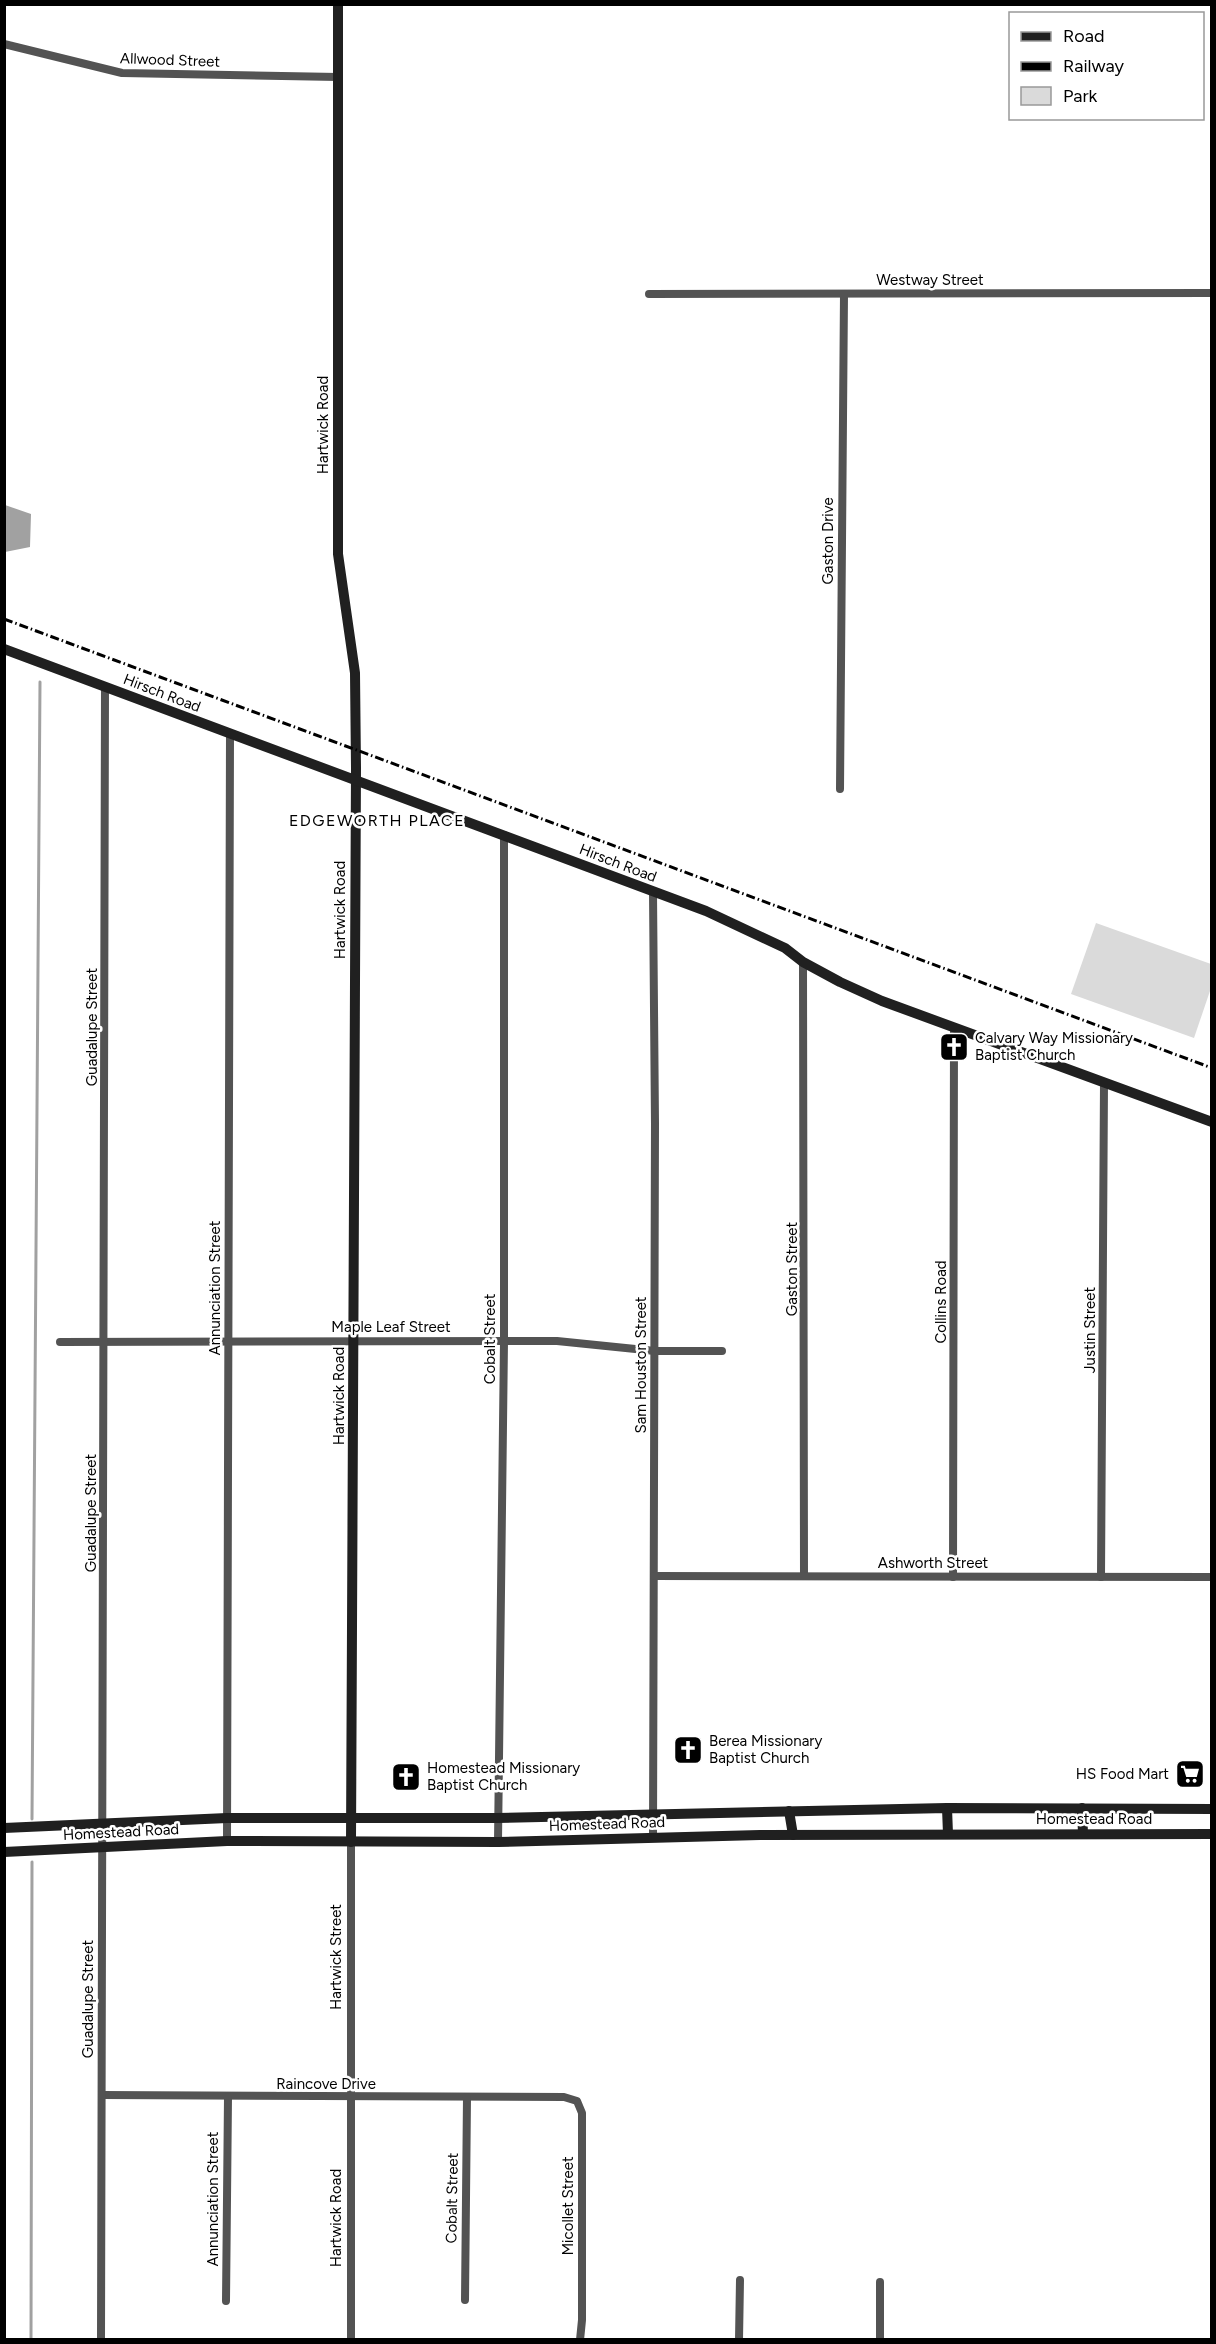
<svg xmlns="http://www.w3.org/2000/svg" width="1216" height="2344" viewBox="0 0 1216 2344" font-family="Figtree,sans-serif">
  <rect width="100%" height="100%" fill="#fff"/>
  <polygon fill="#dadada" points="1096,923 1211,964 1211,988 1194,1038 1071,994"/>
  <polygon fill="#a1a1a1" points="5,505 31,514 30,547 5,552"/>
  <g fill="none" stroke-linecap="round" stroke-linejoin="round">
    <g stroke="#a1a1a1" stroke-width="3">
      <polyline points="32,1819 40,682"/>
      <polyline points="31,2340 32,1862"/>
    </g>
    <g stroke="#535353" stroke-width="8">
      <polyline points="4,44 122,73 338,77"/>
      <polyline points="649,294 1212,293"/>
      <polyline points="840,789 844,294"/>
      <polyline points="653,893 655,1123 653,1838"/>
      <polyline points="803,962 804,1576"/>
      <polyline points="60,1342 557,1341 655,1351 722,1351"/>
      <polyline points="654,1576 1212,1577"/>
      <polyline points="953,1577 954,1028"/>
      <polyline points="1101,1577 1104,1083"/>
      <polyline points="227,1841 230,735"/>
      <polyline points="351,1842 351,2340"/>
      <polyline points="498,1842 504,1341 504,835"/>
      <polyline points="102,2095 564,2097 577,2101 582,2113 582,2320 580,2340"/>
      <polyline points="465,2300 467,2097"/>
      <polyline points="226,2301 228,2097"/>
      <polyline points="101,2340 105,687"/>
      <polyline points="739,2340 740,2280"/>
      <polyline points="880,2340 880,2282"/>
    </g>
    <g stroke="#202020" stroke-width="10">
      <polyline points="338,4 338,554 355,673 356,768 351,1842"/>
      <polyline points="4,649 706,911 785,948 803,962 840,982 882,1001 1212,1122"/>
      <polyline points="947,1808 948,1834"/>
      <polyline points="1082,1808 1083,1834"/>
      <polyline points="789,1811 793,1835"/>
      <polyline points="4,1828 227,1818 497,1818 947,1808 1212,1809"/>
      <polyline points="4,1852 227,1841 498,1842 760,1835 1212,1834"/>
    </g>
    <polyline stroke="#000" stroke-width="3" stroke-dasharray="9 3 1.5 3" stroke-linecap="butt" points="4,619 1212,1068"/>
  </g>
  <defs>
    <g id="church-square" transform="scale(1.5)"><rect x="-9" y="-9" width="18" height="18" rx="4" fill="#000" stroke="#fff"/><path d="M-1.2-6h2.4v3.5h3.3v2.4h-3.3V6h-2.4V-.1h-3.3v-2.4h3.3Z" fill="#fff"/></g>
    <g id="supermarket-square" transform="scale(1.5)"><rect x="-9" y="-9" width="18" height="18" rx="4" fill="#000" stroke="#fff"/><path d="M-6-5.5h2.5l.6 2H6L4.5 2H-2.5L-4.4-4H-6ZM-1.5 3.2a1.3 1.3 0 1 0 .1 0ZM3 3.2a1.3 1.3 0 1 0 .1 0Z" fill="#fff"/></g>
  </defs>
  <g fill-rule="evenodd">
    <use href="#church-square" x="954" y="1047"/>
    <use href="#church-square" x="688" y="1750"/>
    <use href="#supermarket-square" x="1190" y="1774"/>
    <use href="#church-square" x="406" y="1777"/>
  </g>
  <g text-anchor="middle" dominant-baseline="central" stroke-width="5" stroke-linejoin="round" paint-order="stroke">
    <g font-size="15" fill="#000" stroke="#fff">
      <text transform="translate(170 60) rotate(2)">Allwood Street</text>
      <text x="930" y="280">Westway Street</text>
      <text transform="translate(323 425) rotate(-90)">Hartwick Road</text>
      <text transform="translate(828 541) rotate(-90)">Gaston Drive</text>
      <text transform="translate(162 693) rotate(21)">Hirsch Road</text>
      <text transform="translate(618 863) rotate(21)">Hirsch Road</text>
      <text transform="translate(340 910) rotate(-90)">Hartwick Road</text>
      <text transform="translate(92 1027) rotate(-90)">Guadalupe Street</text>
      <text transform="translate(792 1269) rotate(-90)">Gaston Street</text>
      <text transform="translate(215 1288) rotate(-90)">Annunciation Street</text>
      <text transform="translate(941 1302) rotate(-90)">Collins Road</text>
      <text x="391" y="1327">Maple Leaf Street</text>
      <text transform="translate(1090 1330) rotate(-90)">Justin Street</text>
      <text transform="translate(490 1339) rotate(-90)">Cobalt Street</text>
      <text transform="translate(641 1365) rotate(-90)">Sam Houston Street</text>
      <text transform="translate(339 1396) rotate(-90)">Hartwick Road</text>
      <text transform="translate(91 1513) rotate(-90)">Guadalupe Street</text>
      <text x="933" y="1563">Ashworth Street</text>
      <text x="1094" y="1819">Homestead Road</text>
      <text transform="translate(607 1824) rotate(-2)">Homestead Road</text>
      <text transform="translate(121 1832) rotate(-3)">Homestead Road</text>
      <text transform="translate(336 1957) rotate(-90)">Hartwick Street</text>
      <text transform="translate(88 1999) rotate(-90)">Guadalupe Street</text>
      <text x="326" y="2084">Raincove Drive</text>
      <text transform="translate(452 2198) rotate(-89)">Cobalt Street</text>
      <text transform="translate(213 2199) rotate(-90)">Annunciation Street</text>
      <text transform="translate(568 2206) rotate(-90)">Micollet Street</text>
      <text transform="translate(336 2218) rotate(-90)">Hartwick Road</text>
    </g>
    <g font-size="15" fill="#000" stroke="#fff" text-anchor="start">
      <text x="975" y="1038">Calvary Way Missionary<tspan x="975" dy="17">Baptist Church</tspan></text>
      <text x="709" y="1741">Berea Missionary<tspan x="709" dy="17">Baptist Church</tspan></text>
      <text x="427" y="1768">Homestead Missionary<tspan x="427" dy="17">Baptist Church</tspan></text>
      <text x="1169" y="1774" text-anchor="end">HS Food Mart</text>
    </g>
    <g font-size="16" letter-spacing="1.5" fill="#000" stroke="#fff">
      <text x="377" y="820">EDGEWORTH PLACE</text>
    </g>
  </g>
  <rect width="1216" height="2344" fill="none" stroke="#000000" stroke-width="12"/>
  <rect x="1009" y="12" width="195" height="108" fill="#ffffff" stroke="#999999" stroke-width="1.5"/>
  <rect x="1021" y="32" width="30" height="9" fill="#202020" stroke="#999999" stroke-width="1.5"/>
  <text x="1063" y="42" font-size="18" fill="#000000">Road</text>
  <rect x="1021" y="62" width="30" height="9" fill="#000000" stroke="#999999" stroke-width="1.5"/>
  <text x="1063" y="72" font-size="18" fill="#000000">Railway</text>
  <rect x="1021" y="87" width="30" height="18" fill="#dadada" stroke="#999999" stroke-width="1.5"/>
  <text x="1063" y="102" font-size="18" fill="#000000">Park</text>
</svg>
